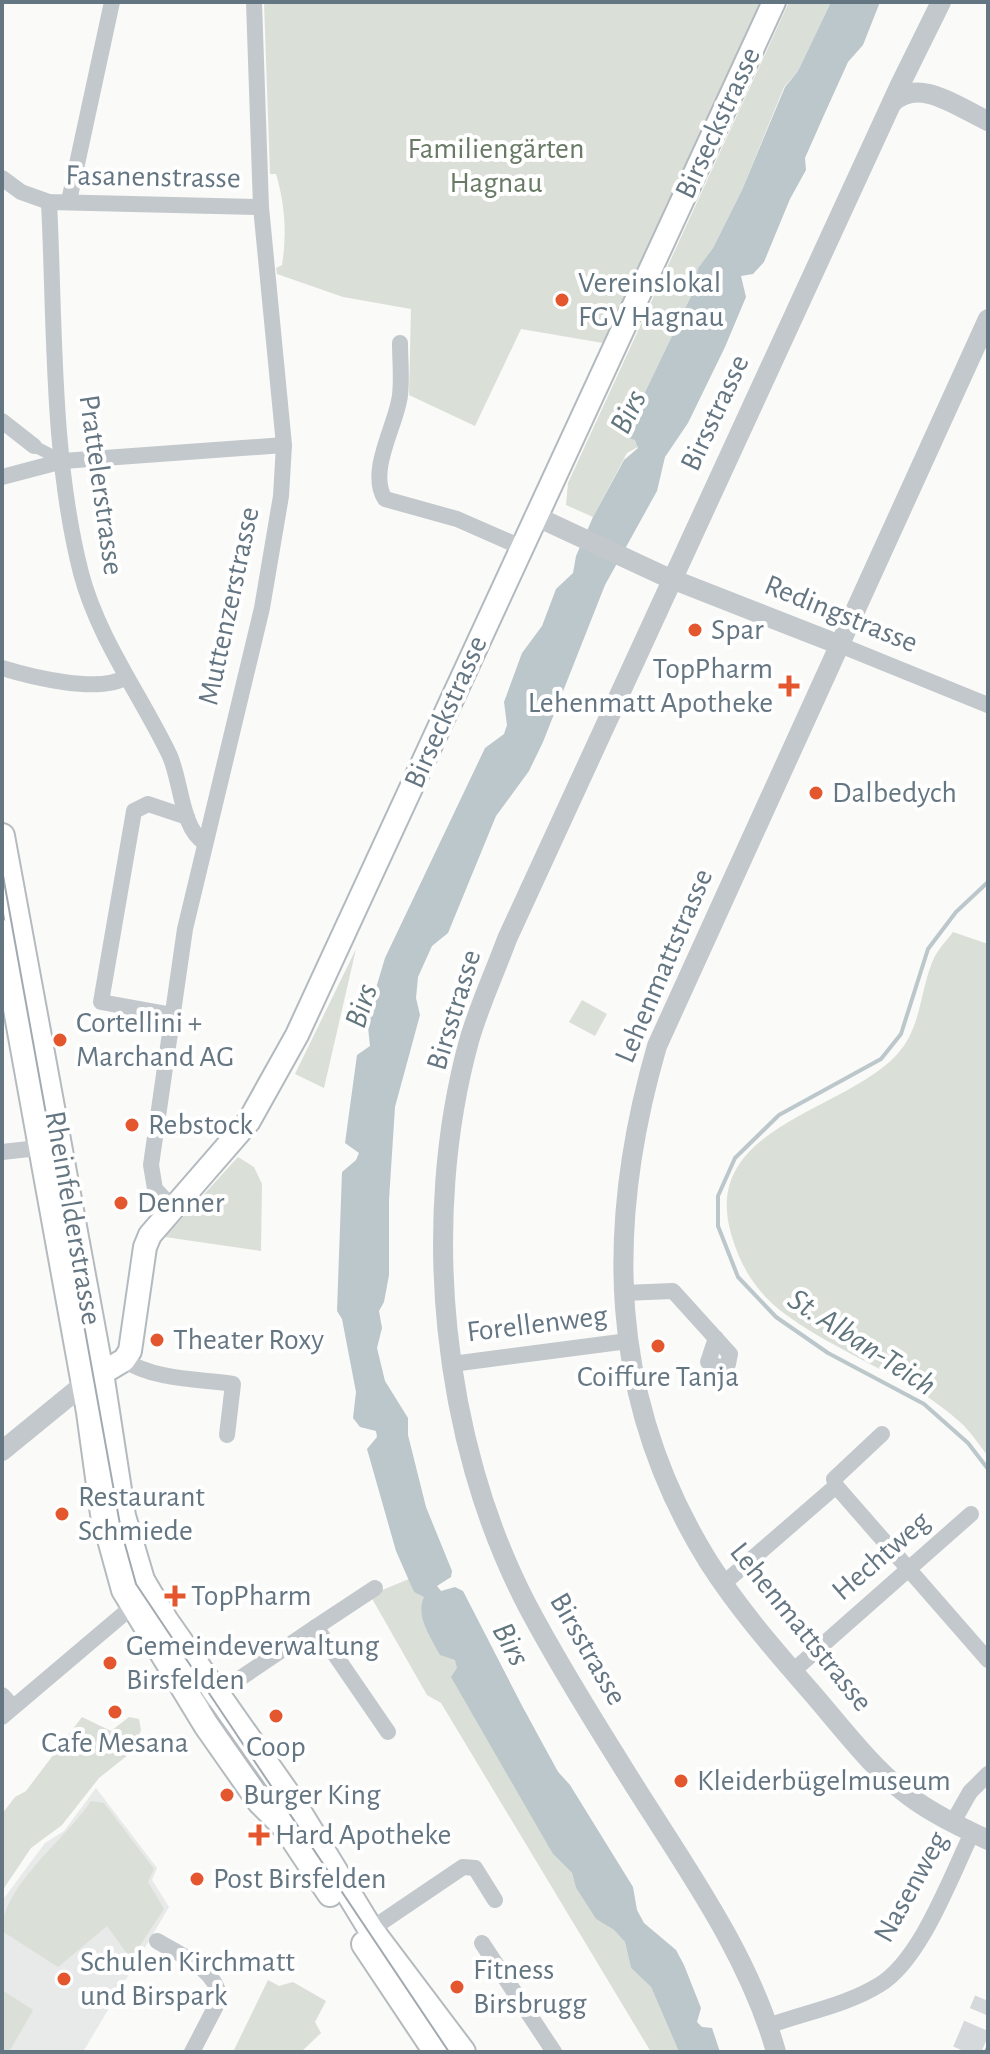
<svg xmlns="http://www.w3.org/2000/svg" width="990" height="2054" viewBox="0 0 990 2054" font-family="'Alegreya Sans',sans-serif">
  <rect width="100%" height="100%" fill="#fafaf8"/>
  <polygon fill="#e8e9e9" points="96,1788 157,1868 152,1880 169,1907 83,2052 2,2052 2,1901 45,1843 64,1831"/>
  <g fill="#dadfd7">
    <path d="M264 2H764L603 343 521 329 475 426 409 395 411 309 343 297 277 274 276 268 282 265C287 234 285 204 276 174H270Z"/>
    <polygon points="789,2 831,2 798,71 784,87 742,190 713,248 698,268 693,292 636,411 638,447 627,453 593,517 566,505 568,483"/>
    <path d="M953 932 988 944V1456C979 1445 971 1432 961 1423 909 1375 837 1354 781 1311 756 1291 741 1267 732 1237 696 1122 856 1112 903 1047 922 1021 921 984 935 956 940 947 948 939 953 932Z"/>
    <polygon points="356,949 324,1088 295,1074"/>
    <polygon points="582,1000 607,1014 595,1036 569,1022"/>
    <polygon points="238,1157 254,1167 262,1184 261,1251 165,1237"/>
    <polygon points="409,1579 414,1592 424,1596 553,1854 572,1873 576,1888 596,1919 614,1930 625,1942 631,1968 651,1987 679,2052 651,2052 441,1703 427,1695 370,1595"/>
    <polygon points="82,1717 111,1731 129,1717 139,1719 141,1730 133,1751 99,1778 62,1825 31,1848 2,1891 2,1814 15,1797 26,1791"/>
    <path d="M91 1801 104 1803 154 1869 148 1882 164 1909 131 1959 107 1926 58 1967 2 1931C2 1886 67 1838 91 1801Z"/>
    <polygon points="268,1980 279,1986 293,1982 326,2001 315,2022 321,2033 301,2052 233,2052"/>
    <polygon points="2,1990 33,2010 9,2052 2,2052"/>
  </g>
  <path fill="#bbc7cb" d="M831 2H880L863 45 848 62 824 115 805 158 806 170 790 199 764 262 753 274 741 276 746 297 725 347 688 423 665 457 657 491 605 585 543 742 529 771 496 816 448 933 432 946 418 977 416 998 420 1015 395 1107 389 1200V1275L384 1302 379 1311 382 1328 377 1348 385 1381 408 1418V1435L426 1507 452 1571 451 1577 437 1586 441 1591 455 1587 463 1591 534 1729 539 1743 524 1751 525 1758 541 1753 570 1785 633 1887 637 1910 644 1923 676 1950 684 1965 701 2008 697 2022 702 2027 712 2028 720 2052H679L651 1987 631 1968 625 1942 614 1930 596 1919 576 1888 572 1873 553 1854 451 1677 457 1668 455 1660 440 1655C431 1637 415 1617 424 1597L414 1592 396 1551 367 1449 377 1437 376 1431 360 1427 353 1418 356 1392 342 1319 337 1311 342 1172 356 1160 359 1153 345 1143 357 1055 370 1046 367 1018 385 958 485 748 504 734 507 725 504 702 522 653 542 626 556 589 573 573 576 556 593 517 624 460 638 448 635 440 629 438 636 411 693 292 698 268 713 248 742 190 785 87 798 71Z"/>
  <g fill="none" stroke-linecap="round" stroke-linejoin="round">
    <polyline stroke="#bbc7cb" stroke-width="4" points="988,882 956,912 928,949 901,1034 881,1059 779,1115 735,1158 718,1196 718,1226 738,1277 776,1317 828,1353 924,1404 968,1443 988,1469"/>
    <polyline stroke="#bbc7cb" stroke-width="24" points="515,1718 551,1784"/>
    <polyline stroke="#d5d9db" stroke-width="28" stroke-dasharray="28 14" stroke-linecap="butt" points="966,2052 988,2001"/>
    <g stroke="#b3babf" stroke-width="26">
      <polyline id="secondary" points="89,1381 124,1360 130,1351 145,1247 150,1235 249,1121 297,1035 774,2"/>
    </g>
    <g stroke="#b5babe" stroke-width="28">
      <g id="primary">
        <polyline points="2,836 101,1373 123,1516 142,1580 166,1621 293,1802 371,1930 463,2052"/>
        <polyline points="2,932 89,1412 103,1514 124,1590 206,1725 260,1802 286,1828 330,1894"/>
        <polyline points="364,1944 436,2052"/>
      </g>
    </g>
    <polyline stroke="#c3c8cc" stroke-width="12" points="34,446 63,461"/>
    <g stroke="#c3c8cc" stroke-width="16">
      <polyline points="2,178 21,192 49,202 261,207"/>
      <polyline points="69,201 112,2"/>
      <path d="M49 202C55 322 51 456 81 573 98 638 140 694 169 754 181 778 181 829 204 842"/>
      <path d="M400 343C400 360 402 378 400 395 397 424 367 471 385 499L457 519 521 547"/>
      <polyline points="2,421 34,446"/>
      <polyline points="2,477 63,461 284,445"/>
      <polyline points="840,645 988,705"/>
      <path d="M2 668C31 677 100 694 126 677"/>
      <polyline points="173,1015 101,1002 134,811 148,804 187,817"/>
      <polyline points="2,1152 29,1149"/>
      <polyline points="172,1207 155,1189 151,1165 185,929 262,608 281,496 284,445 261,207 254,2"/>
      <polyline points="623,1293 673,1291 730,1354 728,1364 720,1368 708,1362 716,1338"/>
      <path d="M124 1360C154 1380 199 1379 233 1384L227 1435"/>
      <polyline points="452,1364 628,1341"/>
      <polyline points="836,1486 988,1660"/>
      <polyline points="723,1584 836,1486 834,1479 882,1434"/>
      <polyline points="316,1627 375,1588"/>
      <polyline points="793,1671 971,1514"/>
      <polyline points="2,1695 13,1707"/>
      <polyline points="211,1698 316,1627 388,1732"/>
      <polyline points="2,1717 133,1606"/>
      <polyline points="953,1822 970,1792 988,1774"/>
      <polyline points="364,1934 463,1867 475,1868 495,1900"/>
      <path d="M157 1941C179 1954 220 1971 219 2000L192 2052"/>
      <polyline points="482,1943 554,2052"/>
      <path d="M768 2026C803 2013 847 2005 879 1985 921 1960 951 1876 972 1833"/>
    </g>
    <g stroke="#c3c8cc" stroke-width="20">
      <path d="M892 103C919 76 959 108 988 121"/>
      <path d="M988 319 657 1046C605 1225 607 1398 708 1561 736 1605 771 1646 805 1685 838 1722 869 1766 909 1796 933 1814 961 1827 988 1840"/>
      <polyline points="535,516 664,576 840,645"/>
      <polyline points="2,1451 84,1384"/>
      <path d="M776 2052C747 1947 675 1853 619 1761 587 1710 555 1658 527 1605 441 1440 420 1220 469 1041 479 1006 495 972 507 939L900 85 941 2"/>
    </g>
    <use href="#secondary" stroke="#fff" stroke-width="22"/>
    <use href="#primary" stroke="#fff" stroke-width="24"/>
    <polyline stroke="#a2aab0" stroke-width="2" points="2,870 121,1530 136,1584 449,2052"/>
    <polyline stroke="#a2aab0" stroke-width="4" stroke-dasharray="12 6" stroke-linecap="butt" points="986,2052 988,2048"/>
  </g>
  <g fill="#e4572e" stroke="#fff" stroke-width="3">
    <circle cx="562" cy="300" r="8"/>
    <circle cx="695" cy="630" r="8"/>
    <path d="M785 674h8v8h8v8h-8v8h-8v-8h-8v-8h8z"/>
    <circle cx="816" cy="793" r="8"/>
    <circle cx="60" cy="1040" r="8"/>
    <circle cx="132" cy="1125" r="8"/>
    <circle cx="121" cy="1203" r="8"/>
    <circle cx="157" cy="1340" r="8"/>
    <circle cx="658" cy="1346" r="8"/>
    <circle cx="62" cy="1514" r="8"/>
    <path d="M171 1584h8v8h8v8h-8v8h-8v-8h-8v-8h8z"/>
    <circle cx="110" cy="1663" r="8"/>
    <circle cx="115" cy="1712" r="8"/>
    <circle cx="276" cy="1716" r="8"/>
    <circle cx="681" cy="1781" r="8"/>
    <circle cx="227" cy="1795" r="8"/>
    <path d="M255 1823h8v8h8v8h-8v8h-8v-8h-8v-8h8z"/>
    <circle cx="197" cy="1879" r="8"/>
    <circle cx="64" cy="1979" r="8"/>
    <circle cx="457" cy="1987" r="8"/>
  </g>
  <g text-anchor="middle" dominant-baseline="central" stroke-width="8" stroke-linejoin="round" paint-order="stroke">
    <g font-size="30" fill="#657683" stroke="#fff">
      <text transform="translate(718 123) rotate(-65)">Birseckstrasse</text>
      <text transform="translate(153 177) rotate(1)">Fasanenstrasse</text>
      <text transform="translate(715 413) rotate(-65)">Birsstrasse</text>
      <text transform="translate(101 485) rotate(82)">Prattelerstrasse</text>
      <text transform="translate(229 606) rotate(-78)">Muttenzerstrasse</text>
      <text transform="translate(841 614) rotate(22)">Redingstrasse</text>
      <text transform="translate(446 712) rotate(-66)">Birseckstrasse</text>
      <text transform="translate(664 966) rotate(-67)">Lehenmattstrasse</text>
      <text transform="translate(454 1010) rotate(-73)">Birsstrasse</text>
      <text transform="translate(73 1218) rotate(80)">Rheinfelderstrasse</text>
      <text transform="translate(537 1324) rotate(-7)">Forellenweg</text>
      <text transform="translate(881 1556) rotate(-41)">Hechtweg</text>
      <text transform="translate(801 1627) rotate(51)">Lehenmattstrasse</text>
      <text transform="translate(588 1649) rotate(60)">Birsstrasse</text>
      <text transform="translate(911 1887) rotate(-61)">Nasenweg</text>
    </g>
    <g font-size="30" fill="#687a64" stroke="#fff">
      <text x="496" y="149">Familiengärten<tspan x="496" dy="34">Hagnau</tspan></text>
    </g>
    <g font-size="30" fill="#657683" stroke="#fff" text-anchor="start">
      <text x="578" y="283">Vereinslokal<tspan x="578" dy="34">FGV Hagnau</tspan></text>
      <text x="711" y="630">Spar</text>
      <text x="773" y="669" text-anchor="end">TopPharm<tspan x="773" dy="34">Lehenmatt Apotheke</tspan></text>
      <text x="832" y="793">Dalbedych</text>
      <text x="76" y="1023">Cortellini +<tspan x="76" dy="34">Marchand AG</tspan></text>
      <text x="148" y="1125">Rebstock</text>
      <text x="137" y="1203">Denner</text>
      <text x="173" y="1340">Theater Roxy</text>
      <text x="658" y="1377" text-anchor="middle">Coiffure Tanja</text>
      <text x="78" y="1497">Restaurant<tspan x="78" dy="34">Schmiede</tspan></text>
      <text x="191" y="1596">TopPharm</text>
      <text x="126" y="1646">Gemeindeverwaltung<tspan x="126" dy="34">Birsfelden</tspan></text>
      <text x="115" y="1743" text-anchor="middle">Cafe Mesana</text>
      <text x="276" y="1747" text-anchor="middle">Coop</text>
      <text x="697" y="1781">Kleiderbügelmuseum</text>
      <text x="243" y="1795">Burger King</text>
      <text x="275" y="1835">Hard Apotheke</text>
      <text x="213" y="1879">Post Birsfelden</text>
      <text x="80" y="1962">Schulen Kirchmatt<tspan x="80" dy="34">und Birspark</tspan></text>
      <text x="473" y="1970">Fitness<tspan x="473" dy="34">Birsbrugg</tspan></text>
    </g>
    <g font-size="32" font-style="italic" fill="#60757c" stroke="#fff">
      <text transform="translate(628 412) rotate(-64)">Birs</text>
      <text transform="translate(361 1006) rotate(-72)">Birs</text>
      <text transform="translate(862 1342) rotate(33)">St. Alban-Teich</text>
      <text transform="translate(511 1644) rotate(62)">Birs</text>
    </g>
  </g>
  <rect width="990" height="2054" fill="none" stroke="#657683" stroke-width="8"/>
</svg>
